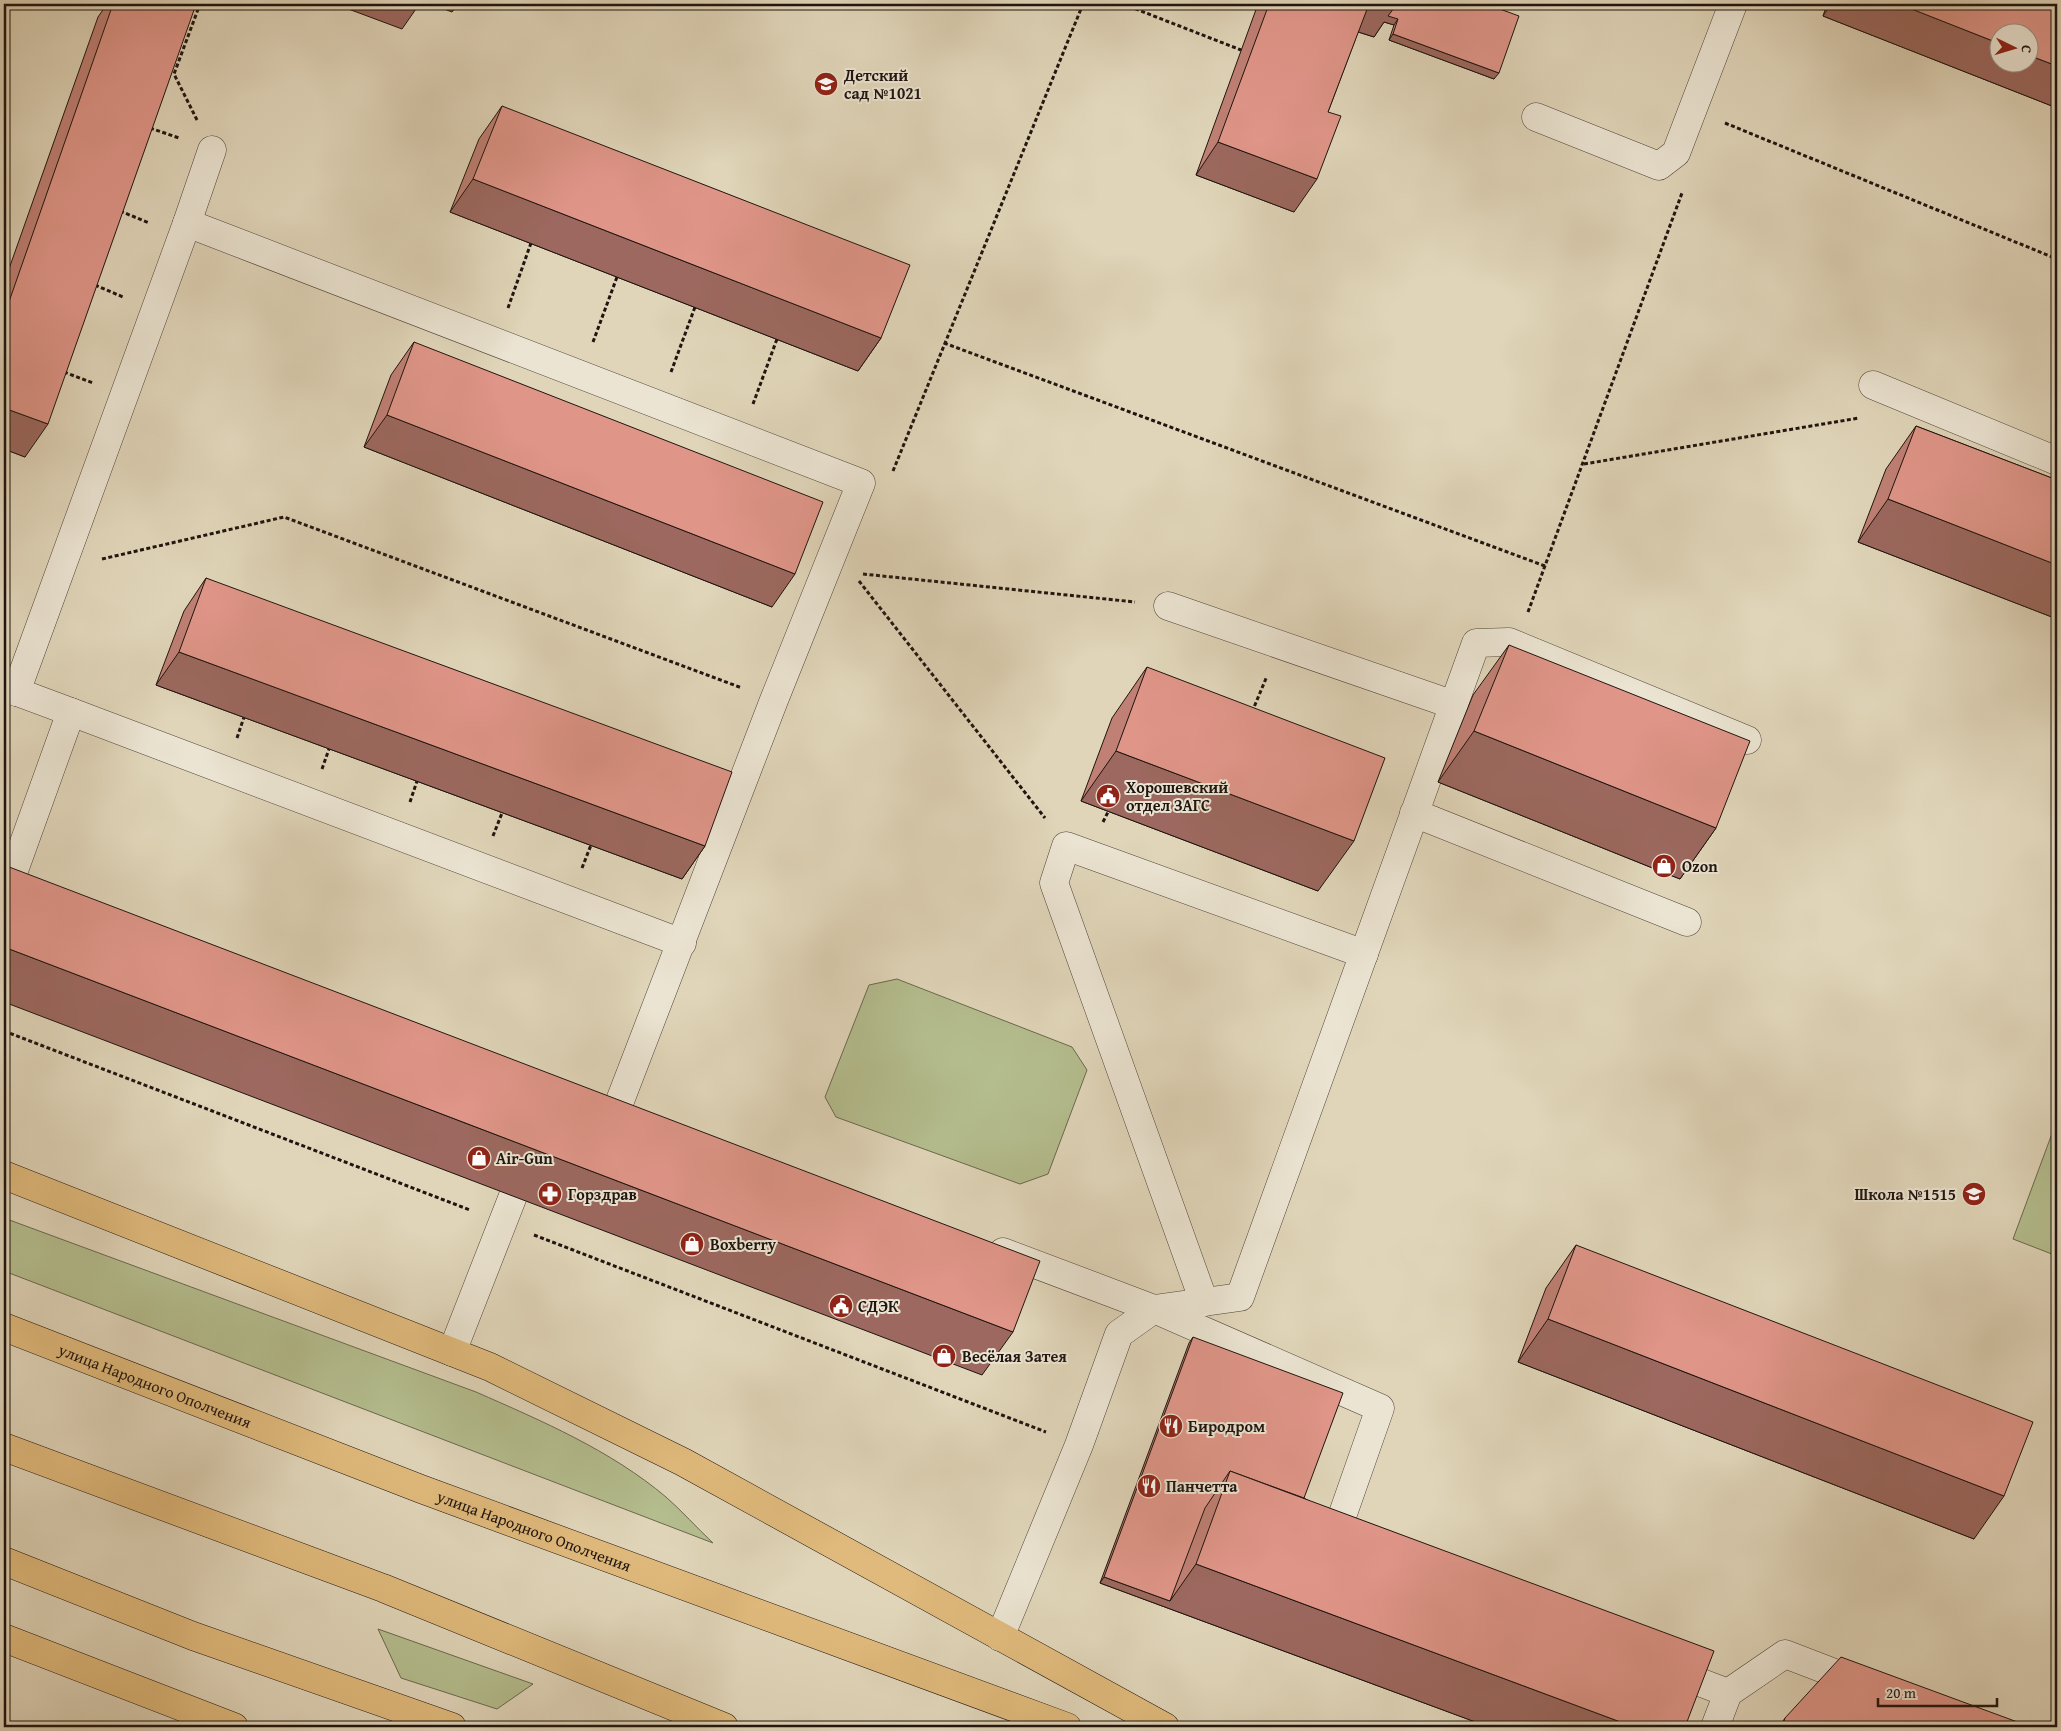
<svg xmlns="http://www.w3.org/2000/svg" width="2061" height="1731" viewBox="0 0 2061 1731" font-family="'Gentium Book Plus',serif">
  <rect width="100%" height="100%" fill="#e0d5b9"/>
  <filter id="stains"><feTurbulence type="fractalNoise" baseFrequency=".004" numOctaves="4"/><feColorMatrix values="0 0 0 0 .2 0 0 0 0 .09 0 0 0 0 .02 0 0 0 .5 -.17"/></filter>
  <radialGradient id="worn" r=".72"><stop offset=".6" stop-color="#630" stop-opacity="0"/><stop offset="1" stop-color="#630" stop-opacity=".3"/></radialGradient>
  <g fill="#b4bd8e" stroke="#6a684e">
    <polygon points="897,979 1072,1047 1087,1070 1048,1174 1020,1184 836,1117 825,1097 869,985"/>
    <polygon points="2057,1120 2057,1256 2013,1239"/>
    <path d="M4 1218 476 1392C542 1421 610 1450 666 1497 682 1511 697 1528 713 1543L4 1271Z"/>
    <polygon points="378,1629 533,1684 497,1709 401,1678"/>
  </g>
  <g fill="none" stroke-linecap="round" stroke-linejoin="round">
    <g stroke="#4f443a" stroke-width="29">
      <g id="minor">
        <polyline points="1536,117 1659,166 1676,153 1733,4"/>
        <polyline points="187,223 212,150"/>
        <polyline points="1873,385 2057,461"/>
        <polyline points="1168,606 1454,705"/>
        <polyline points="4,687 71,712 12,876"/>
        <polyline points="16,692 187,223 861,483 774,700 618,1106"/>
        <polyline points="71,712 682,943"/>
        <polyline points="1414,813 1687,922"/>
        <polyline points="1003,1252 1154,1309 1380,1408 1332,1545 1335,1546"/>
        <polyline points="1204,1302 1054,883 1066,846 1364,954"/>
        <polyline points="452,1352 513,1196"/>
        <polyline points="1000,1637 1079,1445 1119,1334 1154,1309 1240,1297 1476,643 1509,642 1747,740"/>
        <polyline points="1668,1670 1728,1693 1785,1654 1863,1684"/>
        <polyline points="1715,1727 1728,1693"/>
      </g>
    </g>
    <g stroke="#1f140f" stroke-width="29">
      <g id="major">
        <polyline points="4,1175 490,1367 683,1462 1165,1727"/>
        <path id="s1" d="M4 1327 421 1489 1067 1727"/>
        <polyline points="4,1447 383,1588 724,1727"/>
        <polyline points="4,1561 193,1636 452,1727"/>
        <polyline points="4,1638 234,1727"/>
      </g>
    </g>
    <g stroke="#1f140f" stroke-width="3" stroke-dasharray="4 2.5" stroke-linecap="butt">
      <polyline points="1123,4 1241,50"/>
      <polyline points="197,120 174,74 200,4"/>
      <polyline points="1725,123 2057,259"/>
      <polyline points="150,128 179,138"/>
      <polyline points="120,211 149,223"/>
      <polyline points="95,285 123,297"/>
      <polyline points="508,308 531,243"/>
      <polyline points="593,342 617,277"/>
      <polyline points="944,343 1545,566"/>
      <polyline points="64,372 93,383"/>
      <polyline points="671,372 695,307"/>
      <polyline points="753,404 777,339"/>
      <polyline points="1584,464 1859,418"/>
      <polyline points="893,471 1083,4"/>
      <polyline points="102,559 284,517 742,688"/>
      <polyline points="863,574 1135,602"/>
      <polyline points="859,581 1045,818"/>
      <polyline points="1528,612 1682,193"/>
      <polyline points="1252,712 1267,676"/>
      <polyline points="237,738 244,717"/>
      <polyline points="322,769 329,749"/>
      <polyline points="410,802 417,781"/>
      <polyline points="1103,822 1108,812"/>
      <polyline points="493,836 502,813"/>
      <polyline points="582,868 591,845"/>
      <polyline points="4,1031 470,1210"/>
      <polyline points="534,1235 1046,1432"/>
    </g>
    <use href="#minor" stroke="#ebe4d2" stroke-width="28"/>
    <use href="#major" stroke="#e0ba7c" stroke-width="28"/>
  </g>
  <g fill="#c08075" stroke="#1f140f">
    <polygon points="107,4 177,4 25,457 4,449 4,283 98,17"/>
    <polygon points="1258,4 1486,4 1494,79 1389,40 1394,25 1384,22 1374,37 1358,32 1328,112 1294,212 1196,175"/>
    <polygon points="1827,4 2057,4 2057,108 1823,16"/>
    <polygon points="502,106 881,338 858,371 450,212 479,139"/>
    <polygon points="414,342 772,607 364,447 391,375"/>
    <polygon points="1916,426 2057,480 2057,619 1858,542 1886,469"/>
    <polygon points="206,578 705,846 682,879 156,685 184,611"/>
    <polygon points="1509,645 1716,828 1680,879 1438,782 1473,695"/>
    <polygon points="1147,667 1318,891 1081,801 1112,718"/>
    <polygon points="1576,1245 1974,1539 1518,1362 1546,1288"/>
    <polygon points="1193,1337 1304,1498 1685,1727 1489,1727 1100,1583 1189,1343"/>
    <polygon points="1785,1718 2031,1727 1779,1727"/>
  </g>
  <g fill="#9c685f" stroke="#1f140f">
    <polygon points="335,4 413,4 418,6 402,29"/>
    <polygon points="431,4 458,4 452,12"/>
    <polygon points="1367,4 1397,4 1398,19 1394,25 1384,22 1374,37 1349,29"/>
    <polygon points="1831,4 1899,4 1998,43 1998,62 2028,62 2028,55 2057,66 2057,108 1823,16"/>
    <polygon points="1393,34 1499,73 1494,79 1389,40"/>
    <polygon points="1218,142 1317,179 1294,212 1196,175"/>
    <polygon points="473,179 881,338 858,371 450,212"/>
    <polygon points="4,408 48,424 25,457 4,449"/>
    <polygon points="387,415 795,574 772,607 364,447"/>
    <polygon points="1888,499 2057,565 2057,619 1858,542"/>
    <polygon points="179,652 705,846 682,879 156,685"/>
    <polygon points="1474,731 1716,828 1680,879 1438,782"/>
    <polygon points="1116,751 1354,841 1318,891 1081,801"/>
    <polygon points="4,947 1013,1332 982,1375 4,1002"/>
    <polygon points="1548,1319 2004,1496 1974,1539 1518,1362"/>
    <polygon points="1196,1564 1634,1727 1489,1727 1100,1583 1104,1577 1170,1601"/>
  </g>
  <g fill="#df9588" stroke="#1f140f">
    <polygon points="113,4 177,4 194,10 48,424 4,408 4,316"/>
    <polygon points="1269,4 1369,4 1328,112 1341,116 1317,179 1218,142"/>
    <polygon points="1397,4 1486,4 1519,16 1499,73 1393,34 1398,19 1388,16"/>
    <polygon points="1899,4 2057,4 2057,66 2028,55 2028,32 1998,32 1998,43"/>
    <polygon points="502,106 910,265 881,338 473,179"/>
    <polygon points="414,342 823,502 795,574 387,415"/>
    <polygon points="1916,426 2057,480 2057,565 1888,499"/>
    <polygon points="206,578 732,772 705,846 179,652"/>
    <polygon points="1509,645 1750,741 1716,828 1474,731"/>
    <polygon points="1147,667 1385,758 1354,841 1116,751"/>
    <polygon points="4,865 1040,1261 1013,1332 4,947"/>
    <polygon points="1576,1245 2033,1422 2004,1496 1548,1319"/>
    <polygon points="1193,1337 1343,1393 1304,1498 1230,1471 1205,1508 1170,1601 1104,1577"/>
    <polygon points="1230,1471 1714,1651 1685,1727 1634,1727 1196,1564"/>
    <polygon points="1841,1657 2031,1727 1782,1727 1785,1718"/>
  </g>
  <defs>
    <g id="school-disc" transform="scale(1.25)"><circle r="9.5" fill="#8f2418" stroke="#ebe4d2"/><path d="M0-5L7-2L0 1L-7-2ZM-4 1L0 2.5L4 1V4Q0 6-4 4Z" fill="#fff"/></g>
    <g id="civic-disc" transform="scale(1.25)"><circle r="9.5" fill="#8f2418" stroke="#ebe4d2"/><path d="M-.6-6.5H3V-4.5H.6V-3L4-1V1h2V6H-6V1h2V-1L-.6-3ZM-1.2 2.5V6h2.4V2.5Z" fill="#fff"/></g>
    <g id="shop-disc" transform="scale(1.25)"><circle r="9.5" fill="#8f2418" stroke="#ebe4d2"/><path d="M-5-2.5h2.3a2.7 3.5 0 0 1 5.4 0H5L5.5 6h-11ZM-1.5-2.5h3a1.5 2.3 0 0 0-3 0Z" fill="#fff"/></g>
    <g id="pharmacy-disc" transform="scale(1.25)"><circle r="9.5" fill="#8f2418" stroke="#ebe4d2"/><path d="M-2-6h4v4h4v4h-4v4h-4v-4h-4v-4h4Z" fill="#fff"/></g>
    <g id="restaurant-disc" transform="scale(1.25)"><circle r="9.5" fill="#8f2418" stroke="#ebe4d2"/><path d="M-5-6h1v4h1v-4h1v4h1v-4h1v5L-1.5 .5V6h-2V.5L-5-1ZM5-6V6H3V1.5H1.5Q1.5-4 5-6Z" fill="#fff"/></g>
  </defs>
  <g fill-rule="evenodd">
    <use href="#school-disc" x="826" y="84"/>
    <use href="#civic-disc" x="1108" y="796"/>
    <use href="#shop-disc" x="1664" y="866"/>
    <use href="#shop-disc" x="479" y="1158"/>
    <use href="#pharmacy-disc" x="550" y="1194"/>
    <use href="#school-disc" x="1974" y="1194"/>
    <use href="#shop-disc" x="692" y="1244"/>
    <use href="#civic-disc" x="841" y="1306"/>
    <use href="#shop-disc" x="944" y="1356"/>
    <use href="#restaurant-disc" x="1171" y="1426"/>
    <use href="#restaurant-disc" x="1149" y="1486"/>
  </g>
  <g text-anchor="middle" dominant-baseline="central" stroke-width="4" stroke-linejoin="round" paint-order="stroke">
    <g font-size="16" font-weight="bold" fill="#1f140f" stroke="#ebe4d2" text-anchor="start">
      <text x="844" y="75">Детский<tspan x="844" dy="18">сад №1021</tspan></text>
      <text x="1126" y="787">Хорошевский<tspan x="1126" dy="18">отдел ЗАГС</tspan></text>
      <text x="1682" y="866">Ozon</text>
      <text x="496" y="1158">Air-Gun</text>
      <text x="568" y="1194">Горздрав</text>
      <text x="1956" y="1194" text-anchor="end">Школа №1515</text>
      <text x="710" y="1244">Boxberry</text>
      <text x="858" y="1306">СДЭК</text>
      <text x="962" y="1356">Весёлая Затея</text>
      <text x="1188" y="1426">Биродром</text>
      <text x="1166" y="1486">Панчетта</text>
    </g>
    <g font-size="16" fill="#1f140f" stroke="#ebe4d2">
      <text stroke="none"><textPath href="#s1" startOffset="162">улица Народного Ополчения</textPath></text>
      <text stroke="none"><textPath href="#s1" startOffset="568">улица Народного Ополчения</textPath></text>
    </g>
  </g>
  <rect width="2061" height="1731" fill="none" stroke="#e0d5b9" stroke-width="20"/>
  <rect x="5" y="5" width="2051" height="1721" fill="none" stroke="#1f140f" stroke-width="2.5"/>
  <rect x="10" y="10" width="2041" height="1711" fill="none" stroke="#1f140f"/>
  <g transform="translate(2014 48) rotate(95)"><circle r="24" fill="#ebe4d2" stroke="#999184"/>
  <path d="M0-4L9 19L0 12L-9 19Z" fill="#8f2418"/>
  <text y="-8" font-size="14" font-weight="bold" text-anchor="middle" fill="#1f140f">С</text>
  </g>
  <path d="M1878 1698v8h119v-8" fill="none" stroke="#1f140f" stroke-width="2.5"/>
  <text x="1886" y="1698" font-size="15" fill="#1f140f" stroke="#ebe4d2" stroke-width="4" paint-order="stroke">20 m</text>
  <rect width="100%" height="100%" filter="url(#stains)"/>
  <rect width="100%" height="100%" fill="url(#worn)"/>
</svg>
